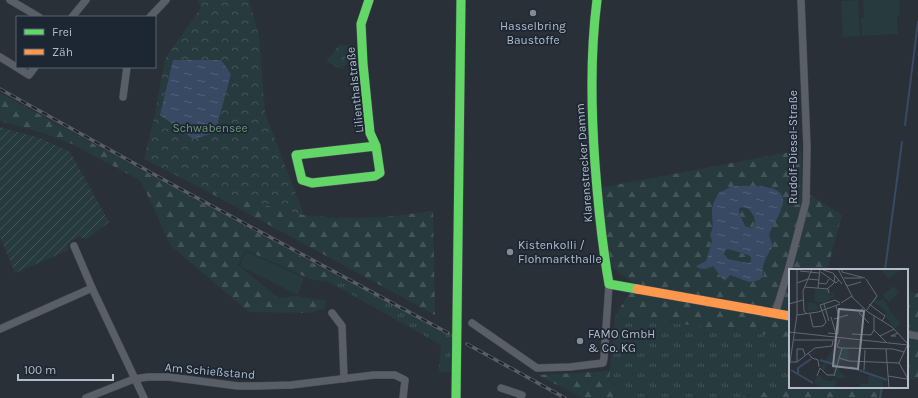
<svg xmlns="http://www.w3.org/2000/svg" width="918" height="398" viewBox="0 0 918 398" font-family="Karla,sans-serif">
  <defs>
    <pattern id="grass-tufts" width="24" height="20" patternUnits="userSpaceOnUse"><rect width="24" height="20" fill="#273a3e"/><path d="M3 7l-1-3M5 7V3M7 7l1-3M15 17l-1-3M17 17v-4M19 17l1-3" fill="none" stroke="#445559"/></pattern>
    <pattern id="forest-firs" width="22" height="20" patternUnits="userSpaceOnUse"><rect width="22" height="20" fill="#273a3e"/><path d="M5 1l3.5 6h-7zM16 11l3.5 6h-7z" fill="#445559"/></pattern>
    <pattern id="park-crowns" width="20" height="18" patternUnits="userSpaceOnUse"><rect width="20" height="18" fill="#273a3e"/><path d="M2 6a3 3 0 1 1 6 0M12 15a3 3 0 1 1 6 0" fill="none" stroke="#445559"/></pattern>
    <pattern id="garden-furrows" width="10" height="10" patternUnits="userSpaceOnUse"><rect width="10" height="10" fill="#273a3e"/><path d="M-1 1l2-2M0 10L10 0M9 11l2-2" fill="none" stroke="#445559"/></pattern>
    <pattern id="water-ripples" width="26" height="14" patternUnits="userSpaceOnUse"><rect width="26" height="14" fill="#384963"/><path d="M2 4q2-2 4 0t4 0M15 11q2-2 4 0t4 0" fill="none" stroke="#526178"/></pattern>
  </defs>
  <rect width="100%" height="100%" fill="#2a3038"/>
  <g fill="url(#grass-tufts)">
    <polygon points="333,274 452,334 451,372 439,372 441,345 329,282"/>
    <polygon points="615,316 790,337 790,387 736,398 629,398 609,380"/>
  </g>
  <g fill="url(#forest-firs)" fill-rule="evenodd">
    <polygon points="0,93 333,274 329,282 310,279 246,250 238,265 279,298 295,296 326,301 324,309 320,309 312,313 249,312 171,246 141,181 72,144 46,134 0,121"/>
    <path d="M801 150 802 190 842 215 827 270H790V337L615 316 635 284 613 268 605 243 599 188ZM735 186H770L779 212 769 235 773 246C768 255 761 264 764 275L755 281H743L737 277 730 275 721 277 713 266H696L706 261 712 241 710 234C714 227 711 222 712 215 712 212 714 208 715 205 720 194 722 189 735 186Z"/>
    <polygon points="203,189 304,215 336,218 386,217 433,211 435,315"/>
    <polygon points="742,207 749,209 752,214 755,224 751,228 745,226 740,215 739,209"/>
    <polygon points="728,249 748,255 751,257 751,262 748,263 728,259 724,254 726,250"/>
    <polygon points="907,292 918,293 918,379 907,380"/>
    <polygon points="610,371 609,380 629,398 582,398 538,375"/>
    <polygon points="790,387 882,387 880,398 736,398"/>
  </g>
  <g fill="url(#park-crowns)">
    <polygon points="198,0 249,0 259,36 265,113 304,215 203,189 144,159 155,114 165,59 201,8"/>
    <polygon points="339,45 356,46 356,62 348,62 342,69 326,62"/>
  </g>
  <polygon fill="url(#garden-furrows)" points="0,127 40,138 70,152 109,222 87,239 78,237 67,244 69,250 15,273 0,237"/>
  <g fill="#273a3e">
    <polygon points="858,0 860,36 843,37 841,1"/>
    <polygon points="863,0 899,0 900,15 897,16 898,34 862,36 861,18 864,17"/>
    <polygon points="246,251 304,278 298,295 240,266"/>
  </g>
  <g fill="url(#water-ripples)" fill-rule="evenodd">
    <polygon points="173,60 221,60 231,74 215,133 193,139 160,115"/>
    <path d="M735 186C747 186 786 182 783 203 781 214 773 224 769 235L773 246C769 253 764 260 763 268 762 272 764 274 762 278 749 287 742 278 730 275L725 281 721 277 713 266C707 269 701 271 696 266L706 261 712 241 710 234C714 228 712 222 712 215 711 200 720 189 735 186ZM742 207 749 209 754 217 755 224 751 228 745 226 740 215 739 209ZM728 249 748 255 751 257V262L748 263 728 259 724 254 726 250Z"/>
  </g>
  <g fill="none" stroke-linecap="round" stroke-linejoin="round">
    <g stroke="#384963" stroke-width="2">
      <polyline points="905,125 918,22"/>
      <polyline points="885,270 902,142"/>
      <polyline points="880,398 882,387"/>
    </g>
    <g stroke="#484c53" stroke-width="8">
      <g id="street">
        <polyline points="10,0 39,17"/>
        <polyline points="72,17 86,0"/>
        <polyline points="150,17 166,0"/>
        <polyline points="0,57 29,75 35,67"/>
        <polyline points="123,97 127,67"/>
        <polyline points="74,246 92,288 144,398"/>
        <polyline points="332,313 342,326 344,379"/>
        <polyline points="775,314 788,271 806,202 807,147 801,0"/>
        <polyline points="472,323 537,368 570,367 603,363 604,358 609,284"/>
        <polyline points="0,329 92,288"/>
        <polyline points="907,334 918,336"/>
        <polyline points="501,388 522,395 521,398"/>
        <polyline points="86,398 134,379 148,377 169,377 238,386 255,386 291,385 374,375 395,375 405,380 403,398"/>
      </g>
    </g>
    <g stroke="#484c53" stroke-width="10">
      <g id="fast">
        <polyline points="369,0 361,24 363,64 370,133 376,146 380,173 375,176 312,183 302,180 296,155 376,146"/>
        <path d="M597 0C590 54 591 109 595 164 598 204 602 244 609 284L637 289"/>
        <polyline points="456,398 461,0"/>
      </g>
    </g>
    <g stroke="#484c53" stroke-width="10">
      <polyline id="slow" points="637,289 790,316"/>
    </g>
    <use href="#street" stroke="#5a5e66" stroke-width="7"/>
    <use href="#fast" stroke="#63d668" stroke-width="9"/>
    <use href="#slow" stroke="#ff974d" stroke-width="9"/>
    <g stroke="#595d64" stroke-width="3.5">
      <g id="rail">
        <polyline points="0,89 175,186 448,333"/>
        <polyline points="467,344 565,398"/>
      </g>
    </g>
    <use href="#rail" stroke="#1d2633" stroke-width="2" stroke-dasharray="6" stroke-linecap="butt"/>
  </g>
  <g fill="#848b96" stroke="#1d2633" stroke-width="1.5">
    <circle cx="533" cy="13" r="4"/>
    <circle cx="510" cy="252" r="4"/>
    <circle cx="580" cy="341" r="4"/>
  </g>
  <g text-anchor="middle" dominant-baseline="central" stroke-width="3.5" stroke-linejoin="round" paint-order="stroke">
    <g font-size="12" fill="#b4bcc9" stroke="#1d2633" text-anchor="start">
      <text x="533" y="26" text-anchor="middle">Hasselbring<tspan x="533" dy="14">Baustoffe</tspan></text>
      <text x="518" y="245">Kistenkolli /<tspan x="518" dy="14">Flohmarkthalle</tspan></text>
      <text x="588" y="334">FAMO GmbH<tspan x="588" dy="14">&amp; Co. KG</tspan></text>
    </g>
    <g font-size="12" fill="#b4bcc9" stroke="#1d2633">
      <text transform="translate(355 90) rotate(-96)">Lilienthalstraße</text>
      <text transform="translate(793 147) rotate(-90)">Rudolf-Diesel-Straße</text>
      <text transform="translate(584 163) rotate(-94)">Klarenstrecker Damm</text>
      <text transform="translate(210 371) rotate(5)">Am Schießstand</text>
    </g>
    <g font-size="12" fill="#6b9a76" stroke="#1d2633">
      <text x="210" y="128">Schwabensee</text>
    </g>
  </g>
  <g transform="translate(789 269)">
    <rect width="119" height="119" fill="#2a3038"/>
    <path d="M91 0H110L111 1 100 10ZM105 17 110 24 100 33 94 26ZM29 106 38 112H44L47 109 46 119H33L25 113Z" fill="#273a3e"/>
    <path d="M87 28 89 32 94 30 100 39V46L96 47 97 43 83 31ZM48 74 44 80 46 93 51 79H59L60 92H51L50 102 59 109H48L44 105 45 95 37 93 35 103 32 98Z" fill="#273a3e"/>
    <path d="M101 42 112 54 106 60 96 47 98 44 100 46Z" fill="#273a3e"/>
    <path d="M18 33 26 34 31 40 19 42ZM80 104 94 112V119H71V114L79 115Z" fill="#273a3e"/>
    <path d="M26 20 39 21 42 28V24H46L45 28 36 33H25Z" fill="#273a3e"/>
    <path fill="none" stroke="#384963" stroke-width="2" d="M31 91 47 96M61 98 98 111M2 101 24 114M9 104V99L22 90"/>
    <path fill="none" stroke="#616872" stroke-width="1" d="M23 0 19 10 30 11M49 0 64 29 79 43 103 58 119 75M53 0V3L76 9M34 1 44 4 53 15M11 2 30 4M32 3 47 14 50 11M55 9H73M77 10 88 27 77 42M8 14 19 10 14 22 15 42 18 45M29 14 37 15 40 10M57 15 58 17 72 13M16 18 39 20 40 24M29 19 31 0M38 20 45 14 46 6M52 34 63 27M0 35 14 31M35 35 40 52M80 35 96 47 93 52M74 39 70 44 80 54M21 45 24 58 34 57 37 53M8 46 29 43 51 35M85 47V61L97 73M42 48 47 65M45 50 59 46M37 53 31 36 46 31 51 34M0 63 119 76M39 64 49 65 50 48 47 37M63 65 82 66 85 61M91 67 105 60M107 67H102L109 64M51 70 48 78 53 79M5 71H47M97 80 100 119M19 84 23 89 29 91 30 98M50 89 60 92 110 94M0 93H8L26 79 43 77 44 72M8 93V80H14L16 86M110 94 119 110M110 94 118 77M0 100 8 46V0M75 101 76 81M28 107 31 99 38 106H45M45 107 53 79 104 80 115 83M99 107 118 110"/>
    <path fill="#848b96" fill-opacity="0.15" stroke="#848b96" stroke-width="2" d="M50 40 75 42 69 100 44 97Z"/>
    <rect width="119" height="119" fill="none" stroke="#b4bcc9" stroke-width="2"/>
  </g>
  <rect x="16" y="16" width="140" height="52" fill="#1d2633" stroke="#59626f"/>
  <rect x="24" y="29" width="20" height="6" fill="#63d668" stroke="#59626f"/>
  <text x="52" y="36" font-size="12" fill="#b4bcc9">Frei</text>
  <rect x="24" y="49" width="20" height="6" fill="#ff974d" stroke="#59626f"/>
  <text x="52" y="56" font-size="12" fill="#b4bcc9">Zäh</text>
  <path d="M18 374v6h95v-6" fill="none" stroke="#b4bcc9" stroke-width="2"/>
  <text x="24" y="374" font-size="12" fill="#b4bcc9" stroke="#1d2633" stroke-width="3" paint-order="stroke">100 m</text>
</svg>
